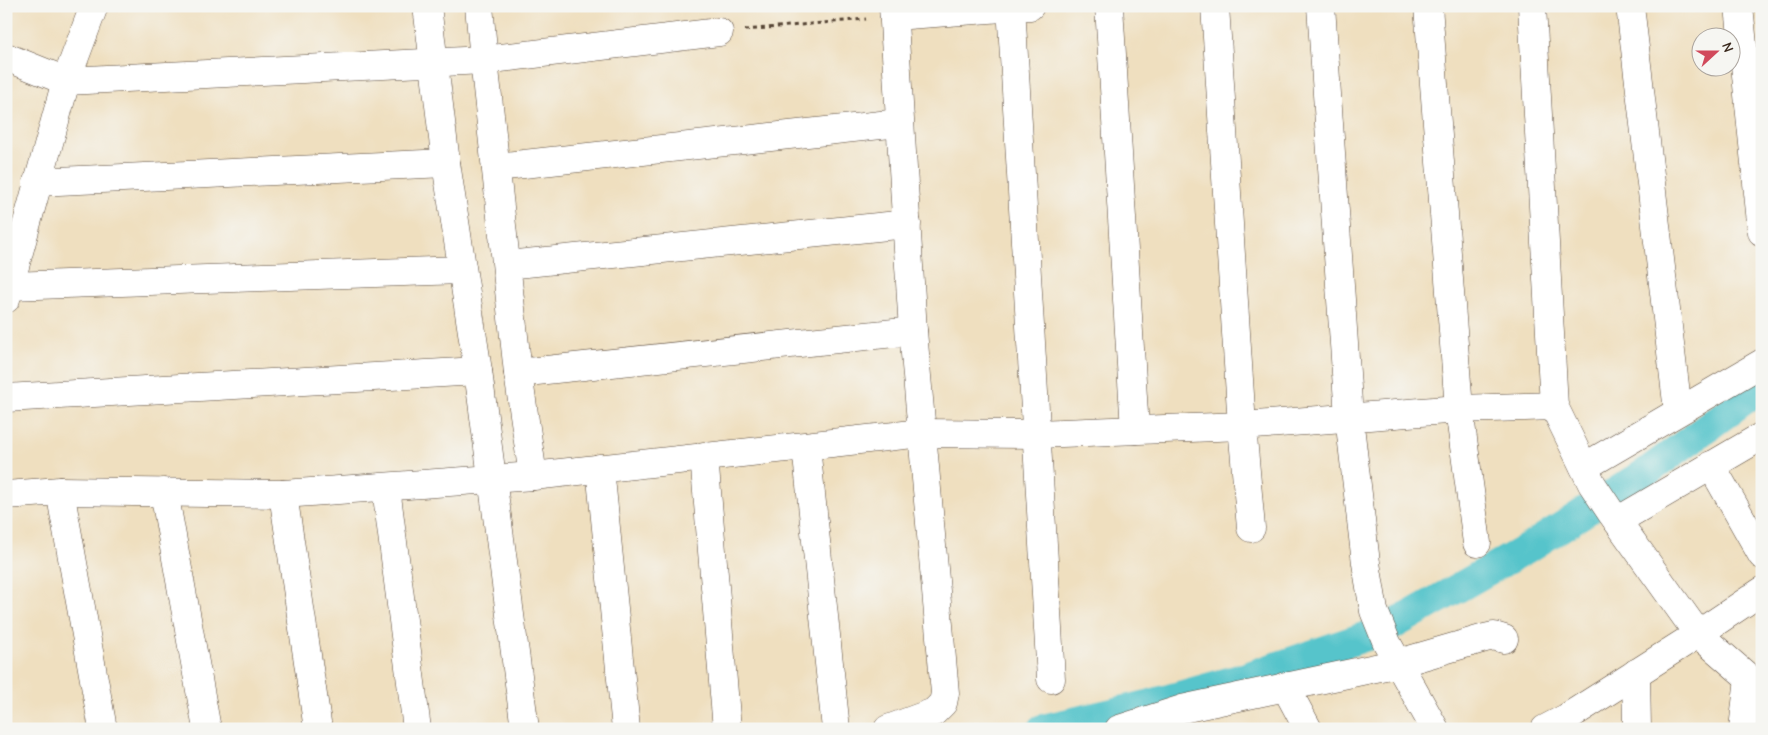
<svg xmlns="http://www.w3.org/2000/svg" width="1768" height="735" viewBox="0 0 1768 735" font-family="'Comic Neue',sans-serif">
  <rect width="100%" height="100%" fill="#f6f6f2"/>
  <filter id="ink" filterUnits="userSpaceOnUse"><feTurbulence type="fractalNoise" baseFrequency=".02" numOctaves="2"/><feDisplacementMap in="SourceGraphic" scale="10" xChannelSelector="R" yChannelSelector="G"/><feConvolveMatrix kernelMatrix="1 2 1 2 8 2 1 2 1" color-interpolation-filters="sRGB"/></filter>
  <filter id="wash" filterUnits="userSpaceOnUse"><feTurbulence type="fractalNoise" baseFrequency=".0096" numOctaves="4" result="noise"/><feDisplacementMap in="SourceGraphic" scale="20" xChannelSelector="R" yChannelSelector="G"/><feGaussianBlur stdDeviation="1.12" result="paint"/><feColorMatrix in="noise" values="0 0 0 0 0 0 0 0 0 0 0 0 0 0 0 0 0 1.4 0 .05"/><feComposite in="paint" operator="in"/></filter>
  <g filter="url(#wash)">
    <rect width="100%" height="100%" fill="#efdfbf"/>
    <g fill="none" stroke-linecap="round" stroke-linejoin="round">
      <g stroke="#56c4cb" stroke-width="30">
        <polyline points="1388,628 1533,545 1644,474 1762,387"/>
        <polyline points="1042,729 1151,704 1243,678 1370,635"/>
      </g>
    </g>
  </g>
  <g filter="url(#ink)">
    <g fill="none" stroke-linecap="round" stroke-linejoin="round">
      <g stroke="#564536" stroke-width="29">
        <g id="minor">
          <polyline points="427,6 446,163 478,371 525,729"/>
          <polyline points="479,6 484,60 518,373 533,476"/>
          <polyline points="1011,6 1051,679"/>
          <polyline points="1109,6 1135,430"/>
          <polyline points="1215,6 1242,426 1251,528"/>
          <polyline points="1321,6 1349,417 1366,563 1374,611 1387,643 1435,729"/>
          <polyline points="1428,6 1459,409 1477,543"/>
          <polyline points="1532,6 1554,406 1592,484 1610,511 1698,634 1749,678 1762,686"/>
          <polyline points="1630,6 1678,411"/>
          <polyline points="1739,6 1762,232"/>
          <polyline points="894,16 1030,6"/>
          <polyline points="6,57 66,81 484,60 719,32"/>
          <polyline points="496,167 899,123"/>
          <polyline points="37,182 446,163"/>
          <polyline points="507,265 907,224"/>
          <polyline points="10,286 461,270"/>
          <polyline points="6,299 66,81 94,6"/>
          <polyline points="518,373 913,331"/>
          <polyline points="6,398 478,371"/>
          <polyline points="806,447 836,729"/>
          <polyline points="704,456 727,729"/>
          <polyline points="1711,465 1762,555"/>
          <polyline points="1584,467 1762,363"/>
          <polyline points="600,468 626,729"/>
          <polyline points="386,488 417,729"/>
          <polyline points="60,491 103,729"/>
          <polyline points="164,492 207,729"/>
          <polyline points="283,494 318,729"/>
          <polyline points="6,495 60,491 283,494 533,476 922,433 1036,434 1242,426 1459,409 1554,406"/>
          <polyline points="1617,521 1762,436"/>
          <polyline points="1636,673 1637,729"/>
          <polyline points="1285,686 1308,729"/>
          <polyline points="888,729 934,712 943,703 945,693 913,331 893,6"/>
          <polyline points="1119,729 1182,709 1399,663 1485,638 1494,636 1504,639"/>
          <polyline points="1545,729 1566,718 1698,634 1762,591"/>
          <polyline points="1743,729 1749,678"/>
        </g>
      </g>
      <polyline stroke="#564536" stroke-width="3" stroke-dasharray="4 4" stroke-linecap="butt" points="745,30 866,19"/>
      <use href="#minor" stroke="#fff" stroke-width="28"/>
    </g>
  </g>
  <rect width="1768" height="735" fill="none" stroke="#f6f6f2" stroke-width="25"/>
  <g transform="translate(1716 52) rotate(69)"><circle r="24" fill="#f6f6f2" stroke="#aba49d"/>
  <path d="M0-4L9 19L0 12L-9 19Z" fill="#d1495b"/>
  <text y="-8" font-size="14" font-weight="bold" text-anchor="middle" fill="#3b2a1e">N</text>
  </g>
</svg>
